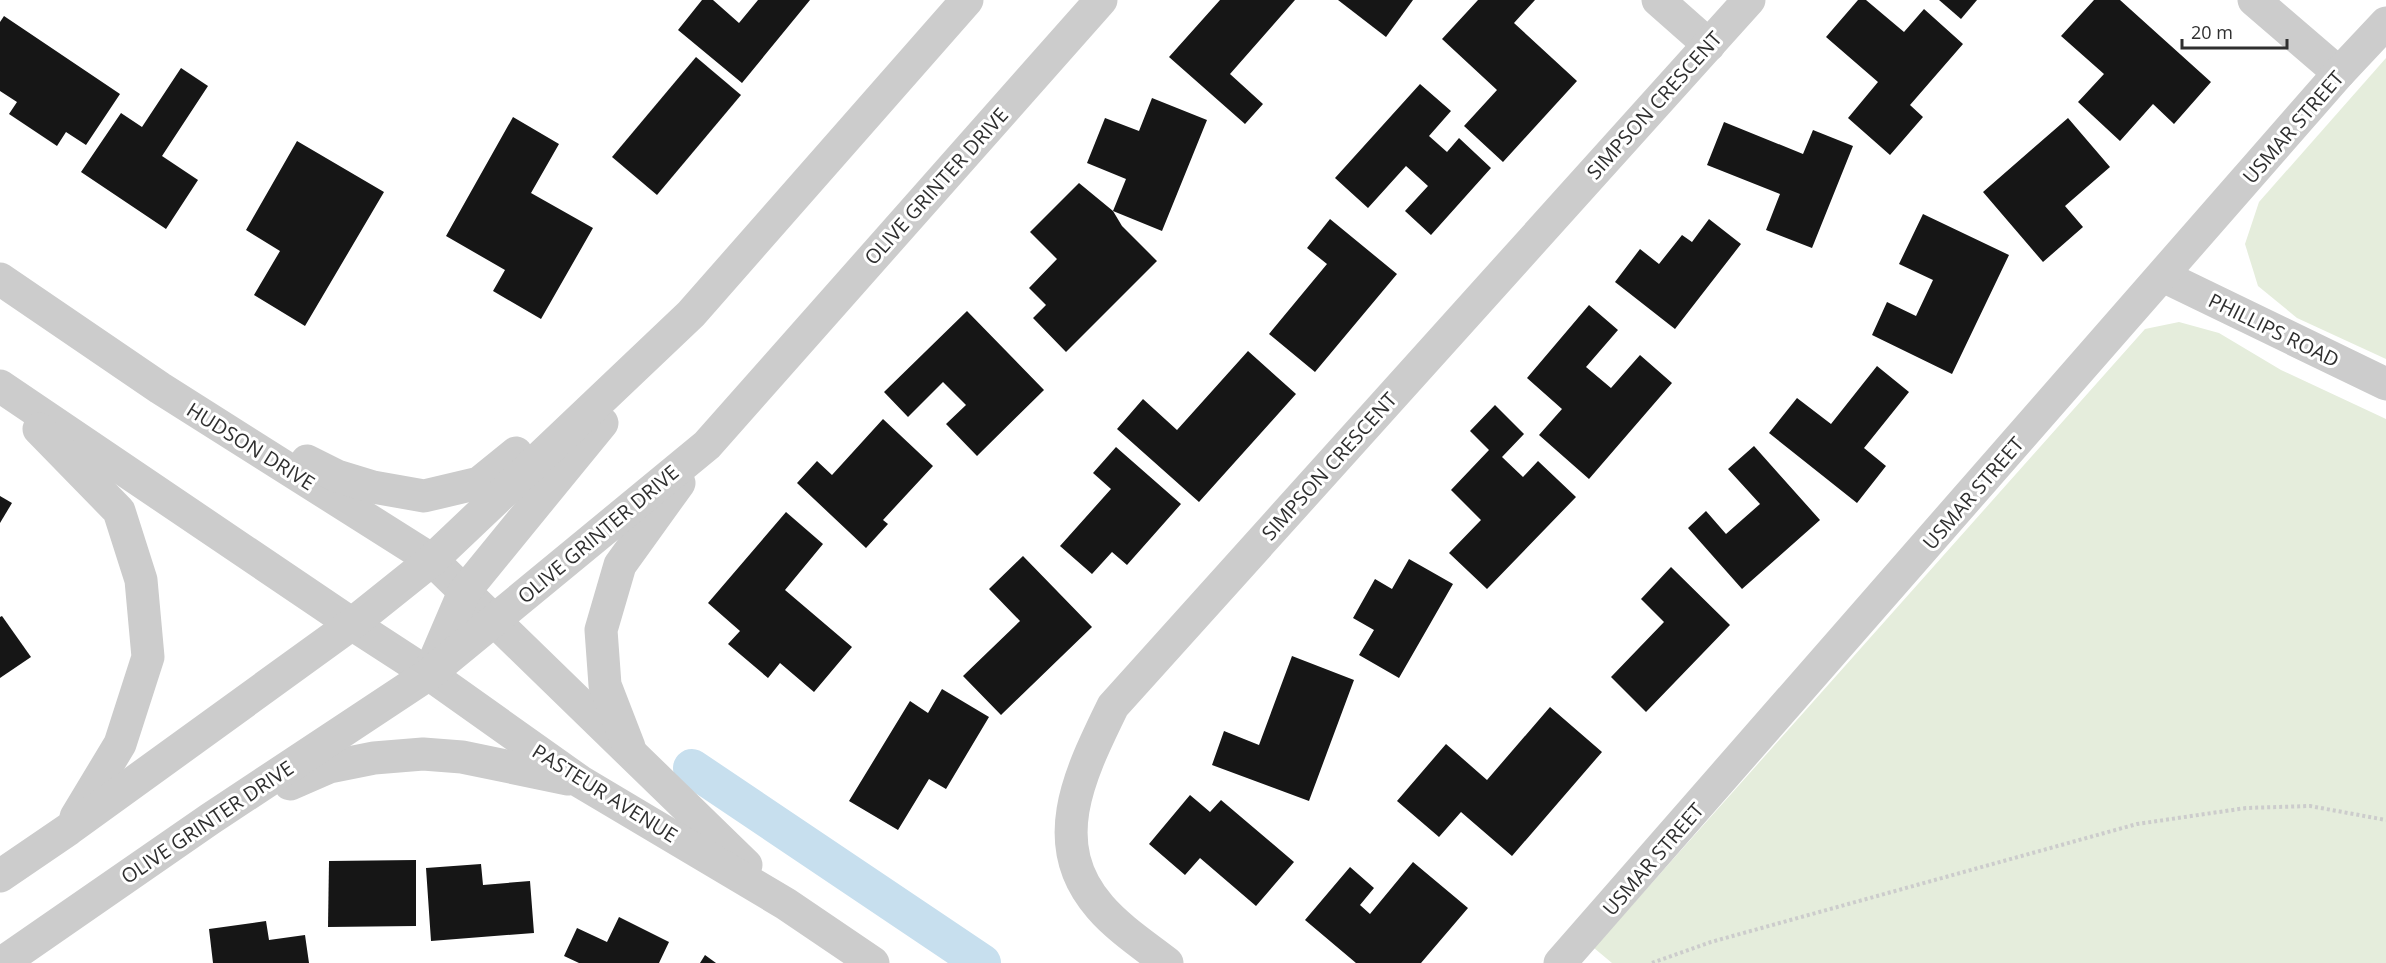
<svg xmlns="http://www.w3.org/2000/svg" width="2386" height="963" viewBox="0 0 2386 963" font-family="'Open Sans',sans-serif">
  <rect width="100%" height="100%" fill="#fff"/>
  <g fill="#e5eddc">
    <polygon points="2386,58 2386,359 2297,318 2258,286 2245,244 2259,202"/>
    <polygon points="2179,322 2219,333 2281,370 2386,419 2386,963 1612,963 1594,948 2145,329"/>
  </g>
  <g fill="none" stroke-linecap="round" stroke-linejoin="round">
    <polyline stroke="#c7dfee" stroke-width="38" points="692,768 982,963"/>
  </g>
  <g fill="#161616">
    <polygon points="702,0 713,0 739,23 758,0 810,0 742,83 678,30"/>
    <polygon points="1220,0 1295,0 1230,74 1263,104 1245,124 1169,57"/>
    <polygon points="1338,0 1413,0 1386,37"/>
    <polygon points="1478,0 1535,0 1514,23 1577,81 1503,162 1464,126 1497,90 1442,39"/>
    <polygon points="1858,0 1866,0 1904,32 1924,9 1963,44 1910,105 1923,117 1890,155 1848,118 1878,82 1826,37"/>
    <polygon points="1939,0 1977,0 1961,19"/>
    <polygon points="2094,0 2120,0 2211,82 2174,124 2153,104 2120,141 2078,102 2104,74 2061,36"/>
    <polygon points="4,16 120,94 86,145 66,132 57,146 9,114 17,102 0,91 0,22"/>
    <polygon points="696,57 741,95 657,195 612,157"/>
    <polygon points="181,68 208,86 162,156 198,180 166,229 81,172 121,113 142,127"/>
    <polygon points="1420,84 1451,111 1429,136 1447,152 1459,138 1491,168 1431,235 1405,211 1428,186 1406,166 1368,208 1335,178"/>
    <polygon points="1152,98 1207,120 1162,231 1113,211 1126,179 1087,163 1105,118 1139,131"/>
    <polygon points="513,117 559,144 531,193 593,228 541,319 493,291 505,270 446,236"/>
    <polygon points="2068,118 2110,167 2065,206 2083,227 2043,262 1983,192"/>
    <polygon points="1724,122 1803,154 1813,130 1853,146 1812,248 1766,230 1780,194 1707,165"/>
    <polygon points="297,141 384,192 305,326 254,295 280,251 246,230"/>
    <polygon points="1079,183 1113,211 1122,226 1157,261 1066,352 1033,318 1046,305 1029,288 1057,259 1030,232"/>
    <polygon points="1923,214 2009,255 1952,374 1872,335 1887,302 1916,316 1933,280 1899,264"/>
    <polygon points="1330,219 1397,274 1315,372 1269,334 1327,264 1307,248"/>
    <polygon points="1709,219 1741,244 1675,329 1615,282 1640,249 1659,264 1682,235 1692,242"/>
    <polygon points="1589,305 1618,330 1586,367 1611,388 1640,355 1672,383 1589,479 1539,435 1562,409 1527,378"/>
    <polygon points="967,311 1044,390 977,456 946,424 966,405 943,382 908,417 884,392"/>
    <polygon points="1248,351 1296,394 1199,502 1117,429 1143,399 1177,430"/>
    <polygon points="1877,366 1909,392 1864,448 1886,466 1857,503 1769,433 1797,398 1831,424"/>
    <polygon points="1495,405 1524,434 1502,457 1523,477 1538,461 1576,497 1487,589 1449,553 1481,520 1451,490 1489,450 1470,431"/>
    <polygon points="883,419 933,466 883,520 888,524 866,548 797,483 817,461 832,475"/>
    <polygon points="1754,446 1820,520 1742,589 1688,528 1706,511 1726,534 1760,504 1728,469"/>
    <polygon points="1116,447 1181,504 1127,565 1112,552 1092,574 1060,546 1111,489 1093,473"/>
    <polygon points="0,496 12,503 0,523"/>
    <polygon points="786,512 823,544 785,590 852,647 814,692 780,663 768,678 728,644 740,631 708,603"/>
    <polygon points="1023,556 1092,627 1001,715 963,676 1020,621 989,589"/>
    <polygon points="1409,559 1453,584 1399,678 1359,655 1374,630 1353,618 1375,579 1392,589"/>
    <polygon points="1671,567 1730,625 1646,712 1611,677 1664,622 1641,599"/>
    <polygon points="2,616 31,657 0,678 0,617"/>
    <polygon points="1292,656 1354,680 1309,801 1212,765 1224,731 1259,745"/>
    <polygon points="942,689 989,717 946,789 929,779 898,830 849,801 910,701 928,713"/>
    <polygon points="1550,707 1602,752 1512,856 1461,812 1439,837 1397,801 1446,744 1487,780"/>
    <polygon points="1190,795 1210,812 1221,800 1294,862 1256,906 1200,858 1185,875 1149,844"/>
    <polygon points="416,860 416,926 328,927 329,861"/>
    <polygon points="1413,862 1468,908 1421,963 1356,963 1305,920 1350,867 1374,888 1360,905 1370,914"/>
    <polygon points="481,864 483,885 530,881 534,933 431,941 426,868"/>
    <polygon points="619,917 669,942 659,963 579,963 564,956 577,928 607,942"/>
    <polygon points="266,921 269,940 305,935 309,963 213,963 209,929"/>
    <polygon points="705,955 716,963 700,963"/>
  </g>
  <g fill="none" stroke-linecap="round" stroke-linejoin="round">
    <polyline stroke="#ccc" stroke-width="4" stroke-dasharray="3 3" stroke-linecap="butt" points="1652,963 1711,942 2137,824 2246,808 2310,806 2386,820"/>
    <g stroke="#ccc" stroke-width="33">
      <polyline points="1658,0 1709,45"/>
      <polyline points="2254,0 2339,73"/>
      <polyline points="2163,276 2386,384"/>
      <path d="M1167 963C1145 946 1118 928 1100 907 1044 843 1081 772 1113 706L1749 0"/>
      <polyline points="1560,963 2339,73 2386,23"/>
    </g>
    <g stroke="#ccc" stroke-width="33">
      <polyline points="0,279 160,388 432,560 746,865"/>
      <polyline points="0,386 352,624 429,674 581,782 786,904 873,963"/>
      <polyline points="39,429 119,511 141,580 148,657 120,744 76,817"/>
      <polyline points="307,461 337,476 373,487 424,496 479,483 516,453"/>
      <polyline points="431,669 464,592 602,423"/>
      <polyline points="629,747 605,685 601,630 620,565 679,483"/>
      <polyline points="290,784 329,767 374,758 423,754 462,757 568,779"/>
      <polyline points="0,876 69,829 352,624 432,560 691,314 967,0"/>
      <polyline points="2,963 210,819 429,674 707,445 1101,0"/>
    </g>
  </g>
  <g text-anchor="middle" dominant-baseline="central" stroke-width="6" stroke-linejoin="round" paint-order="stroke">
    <g font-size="20" fill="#2f2f2f" stroke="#fff">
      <text transform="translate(1654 105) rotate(-48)">SIMPSON CRESCENT</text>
      <text transform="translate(2293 127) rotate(-49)">USMAR STREET</text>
      <text transform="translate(936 186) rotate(-48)">OLIVE GRINTER DRIVE</text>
      <text transform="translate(2274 330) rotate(26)">PHILLIPS ROAD</text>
      <text transform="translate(251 446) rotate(32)">HUDSON DRIVE</text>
      <text transform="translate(1329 466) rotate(-48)">SIMPSON CRESCENT</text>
      <text transform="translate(1973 493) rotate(-49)">USMAR STREET</text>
      <text transform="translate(598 534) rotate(-40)">OLIVE GRINTER DRIVE</text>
      <text transform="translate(605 793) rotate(32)">PASTEUR AVENUE</text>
      <text transform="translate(207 822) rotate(-34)">OLIVE GRINTER DRIVE</text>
      <text transform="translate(1653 859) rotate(-49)">USMAR STREET</text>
    </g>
  </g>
  <path d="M2182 39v9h105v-9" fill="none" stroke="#2f2f2f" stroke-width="3"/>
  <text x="2191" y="39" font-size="18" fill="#2f2f2f" stroke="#ffffff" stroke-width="4.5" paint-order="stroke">20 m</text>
</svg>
